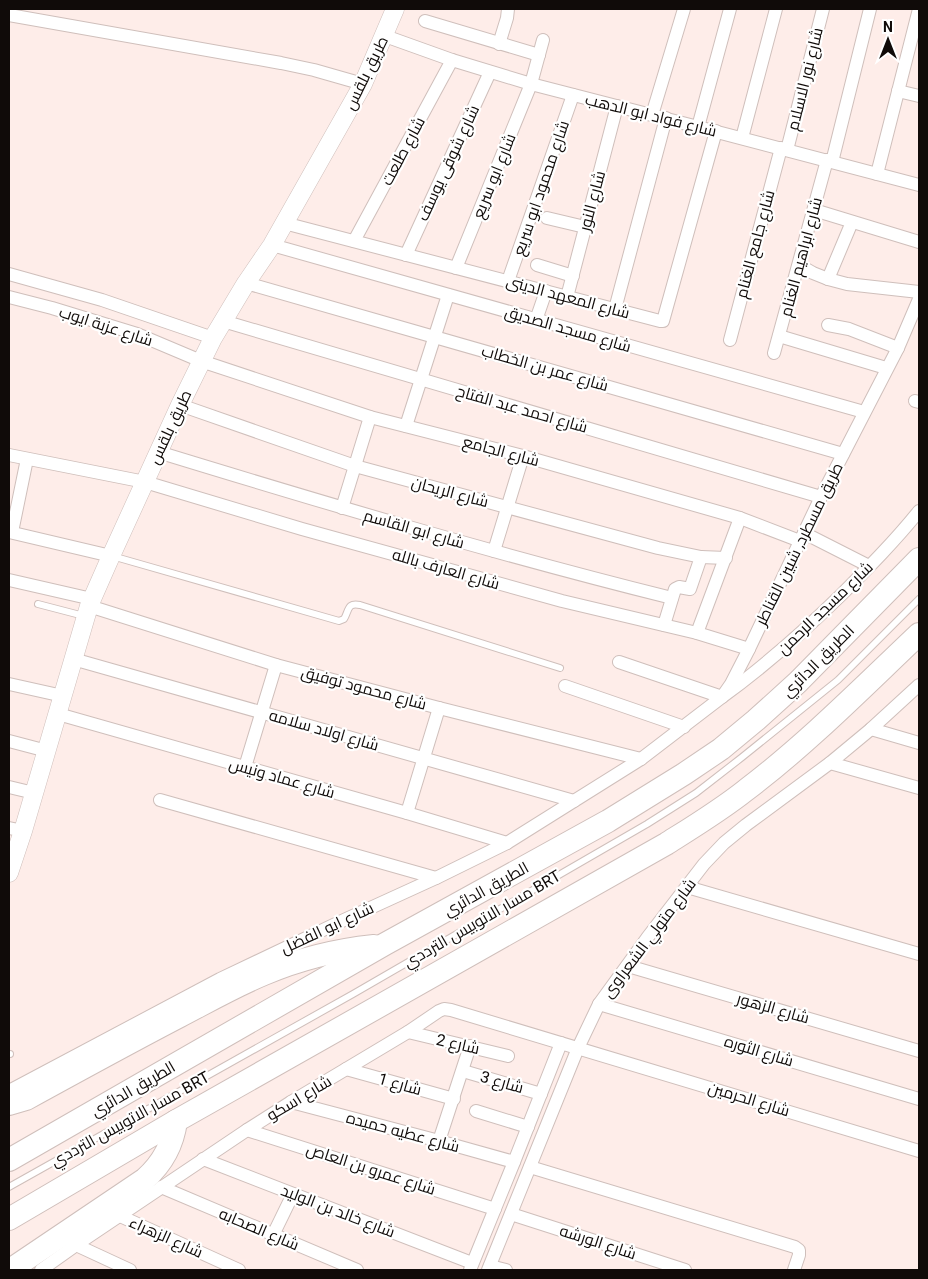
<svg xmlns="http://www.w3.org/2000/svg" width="928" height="1279" viewBox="0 0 928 1279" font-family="Roboto,Cairo,sans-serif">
  <rect width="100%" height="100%" fill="#feede9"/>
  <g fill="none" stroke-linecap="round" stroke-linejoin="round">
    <g stroke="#cfbfbb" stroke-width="8">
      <g id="service">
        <path d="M112 556 339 621 344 619C349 611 347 602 360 605L560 668"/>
        <polyline points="38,604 84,616"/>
        <polyline points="9,1054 10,1054"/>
        <polyline points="9,1187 353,994 647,824 696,793 741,758 838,680 919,599"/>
      </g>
    </g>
    <g stroke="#cfbfbb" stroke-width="14">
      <g id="minor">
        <polyline points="9,15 281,63 314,70 363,84"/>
        <polyline points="425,21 539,55"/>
        <polyline points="385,36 452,60 531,84 698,127 919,185"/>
        <polyline points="499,44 507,18 508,9"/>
        <polyline points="898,91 919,96"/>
        <polyline points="652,115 684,9"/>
        <polyline points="698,127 730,9"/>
        <polyline points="742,138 776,9"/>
        <polyline points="787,150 823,9"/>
        <polyline points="832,162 870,9"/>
        <polyline points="877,174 919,9"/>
        <polyline points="814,210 919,242"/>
        <polyline points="547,218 585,227"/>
        <polyline points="284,223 660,321 663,321 716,131"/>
        <polyline points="354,241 452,60"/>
        <polyline points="272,245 864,412"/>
        <polyline points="406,255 490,72"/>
        <polyline points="537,265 573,276"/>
        <polyline points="799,265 813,273 828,279 847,284 919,292"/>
        <polyline points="456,268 531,84 543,40"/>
        <polyline points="9,274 102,300 213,338"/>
        <polyline points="828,279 852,222"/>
        <polyline points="508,281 573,95"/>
        <polyline points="246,283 843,454"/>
        <polyline points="9,297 52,308 137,334 201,361 370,417 523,456 740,518 800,541"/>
        <polyline points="567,297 617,106"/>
        <polyline points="615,309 666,118"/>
        <polyline points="536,320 546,291"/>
        <polyline points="223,321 821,497"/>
        <polyline points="828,325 849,329 898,348"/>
        <polyline points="779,336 886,368"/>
        <polyline points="730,340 781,148"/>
        <polyline points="774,353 827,160"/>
        <polyline points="915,401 919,402"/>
        <polyline points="180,405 355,466 658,548 701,557 726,558"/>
        <polyline points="406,426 448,295"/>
        <path d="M158 452C328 504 499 555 672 598"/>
        <polyline points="9,455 145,482 302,529 562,601 697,633 749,649"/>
        <polyline points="342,508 370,417"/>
        <polyline points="9,532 111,556"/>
        <polyline points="12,532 27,459"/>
        <polyline points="804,533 869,566"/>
        <polyline points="494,551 523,456"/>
        <polyline points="9,580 92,599"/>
        <polyline points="89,606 276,665 439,708 641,759"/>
        <polyline points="664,625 675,589 679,587 690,589 701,557"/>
        <polyline points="697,633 740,518"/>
        <polyline points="73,659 574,801"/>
        <path d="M619 662 722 697C765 666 803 632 841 595 868 568 895 541 919 511"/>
        <polyline points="9,684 63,696"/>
        <polyline points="565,686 684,727"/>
        <polyline points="58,714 407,813 507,843"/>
        <polyline points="871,729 919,743"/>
        <polyline points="9,741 47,751"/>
        <polyline points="830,763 919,788"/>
        <polyline points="245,767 276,665"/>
        <polyline points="9,787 34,793"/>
        <polyline points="160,800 436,878"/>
        <polyline points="407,813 439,708"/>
        <polyline points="9,828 23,831"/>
        <polyline points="687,887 919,954"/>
        <polyline points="628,966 919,1051"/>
        <polyline points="599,1004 919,1099"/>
        <polyline points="408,1032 508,1056"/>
        <polyline points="346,1069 454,1099"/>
        <polyline points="463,1071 541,1094"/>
        <polyline points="9,1091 220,979 344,920 436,878 507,843 641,759 722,697 731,684 749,649 821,497 898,348 919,299"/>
        <polyline points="291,1102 439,1141 514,1162"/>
        <polyline points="476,1111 528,1127"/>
        <polyline points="247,1130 495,1209"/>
        <polyline points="439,1141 470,1046"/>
        <polyline points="203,1159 472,1263"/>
        <polyline points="530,1167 795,1247 799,1250 799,1255 794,1270"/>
        <polyline points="161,1187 357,1270"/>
        <polyline points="511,1214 685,1270"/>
        <polyline points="120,1216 239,1270"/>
        <polyline points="273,1235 293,1194"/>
        <polyline points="76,1245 130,1270"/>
        <polyline points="490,1266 506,1270"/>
        <polyline points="41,1270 76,1245 247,1130 291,1102 408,1032 439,1011 444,1009 451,1010 919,1151"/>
        <polyline points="470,1270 514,1162 561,1043"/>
        <polyline points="488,1270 578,1048 599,1004 647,938 704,864 724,843 746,825 830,763 871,729 919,685"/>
      </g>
    </g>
    <g stroke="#cfbfbb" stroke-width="19">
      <polyline id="secondary" points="9,873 23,831 89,606 111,556 180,405 213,338 246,283 272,245 363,84 395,9"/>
    </g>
    <g stroke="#cfbfbb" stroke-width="24">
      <g id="motorway">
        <path d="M9 1104 26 1099C77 1071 128 1043 180 1016 207 1002 235 986 264 974 299 959 336 950 374 946"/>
        <polyline points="9,1160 385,944 608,821 684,774 721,749 756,720 798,682 919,559"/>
        <path d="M9 1219 176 1121 666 844C693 827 721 810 746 790 808 743 863 687 919 634"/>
        <path d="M10 1270 145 1179C163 1163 173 1144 176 1121"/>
      </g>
    </g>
    <use href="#service" stroke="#fff" stroke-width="6"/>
    <use href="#minor" stroke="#fff" stroke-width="12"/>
    <use href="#secondary" stroke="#fff" stroke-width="18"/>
    <use href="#motorway" stroke="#fff" stroke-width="22"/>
  </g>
  <g text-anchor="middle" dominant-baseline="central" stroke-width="4.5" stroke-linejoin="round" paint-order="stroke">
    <g font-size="16" fill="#100b09" stroke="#fff">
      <text transform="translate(366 73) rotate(-64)">طريق بلقس</text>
      <text transform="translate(805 79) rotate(-76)">شارع نور الاسلام</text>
      <text transform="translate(651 115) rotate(14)">شارع فواد ابو الدهب</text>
      <text transform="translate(403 151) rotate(-62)">شارع طلعت</text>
      <text transform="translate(448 163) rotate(-65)">شارع شوقى يوسف</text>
      <text transform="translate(494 176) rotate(-68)">شارع ابو سريع</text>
      <text transform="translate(541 188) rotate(-71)">شارع محمود ابو سريع</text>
      <text transform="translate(592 201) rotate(-75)">شارع النور</text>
      <text transform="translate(755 244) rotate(-75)">شارع جامع الغنام</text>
      <text transform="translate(801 257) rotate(-75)">شارع ابراهيم الغنام</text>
      <text transform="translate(568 297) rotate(15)">شارع المعهد الدينى</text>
      <text transform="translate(106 326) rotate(18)">شارع عزبة ايوب</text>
      <text transform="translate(568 329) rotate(16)">شارع مسجد الصديق</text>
      <text transform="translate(545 368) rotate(16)">شارع عمر بن الخطاب</text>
      <text transform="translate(522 409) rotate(16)">شارع احمد عبد الفتاح</text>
      <text transform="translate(170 427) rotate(-65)">طريق بلقس</text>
      <text transform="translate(501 451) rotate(15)">شارع الجامع</text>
      <text transform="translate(450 492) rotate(15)">شارع الريحان</text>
      <text transform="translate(414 529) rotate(16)">شارع ابو القاسم</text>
      <text transform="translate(799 544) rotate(-64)">طريق مسطرد, شبين القناطر</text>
      <text transform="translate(446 569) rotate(16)">شارع العارف بالله</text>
      <text transform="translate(825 608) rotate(-44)">شارع مسجد الرحمن</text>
      <text transform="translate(818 661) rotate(-45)">الطريق الدائري</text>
      <text transform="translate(364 688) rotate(15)">شارع محمود توفيق</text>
      <text transform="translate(324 730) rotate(16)">شارع اولاد سلامه</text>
      <text transform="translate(282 778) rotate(16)">شارع عماد ونيس</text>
      <text transform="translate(486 889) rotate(-29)">الطريق الدائري</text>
      <text transform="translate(482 919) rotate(-30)">مسار الاتوبيس الترددي BRT</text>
      <text transform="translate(327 928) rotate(-25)">شارع ابو الفضل</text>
      <text transform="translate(649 938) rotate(-53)">شارع متولي الشعراوى</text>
      <text transform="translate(773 1008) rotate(16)">شارع الزهور</text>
      <text transform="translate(458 1044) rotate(13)">شارع 2</text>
      <text transform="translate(759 1051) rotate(17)">شارع الثوره</text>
      <text transform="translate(502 1082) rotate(16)">شارع 3</text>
      <text transform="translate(400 1084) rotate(16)">شارع 1</text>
      <text transform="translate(133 1089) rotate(-30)">الطريق الدائري</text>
      <text transform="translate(299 1098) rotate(-31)">شارع اسكو</text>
      <text transform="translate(749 1099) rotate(17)">شارع الحرمين</text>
      <text transform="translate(130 1119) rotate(-29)">مسار الاتوبيس الترددي BRT</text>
      <text transform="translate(403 1132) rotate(15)">شارع عطيه حميده</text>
      <text transform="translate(371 1169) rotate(18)">شارع عمرو بن العاص</text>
      <text transform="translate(338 1211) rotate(21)">شارع خالد بن الوليد</text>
      <text transform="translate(259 1229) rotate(23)">شارع الصحابه</text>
      <text transform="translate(166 1237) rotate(24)">شارع الزهراء</text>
      <text transform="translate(598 1242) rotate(18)">شارع الورشه</text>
    </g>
  </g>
  <rect width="928" height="1279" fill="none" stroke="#100b09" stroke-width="20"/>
  <g transform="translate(888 40)" stroke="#ffffff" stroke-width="4" paint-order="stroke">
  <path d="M0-4L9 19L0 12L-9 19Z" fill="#100b09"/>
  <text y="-8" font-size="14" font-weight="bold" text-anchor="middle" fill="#100b09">N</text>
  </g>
</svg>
